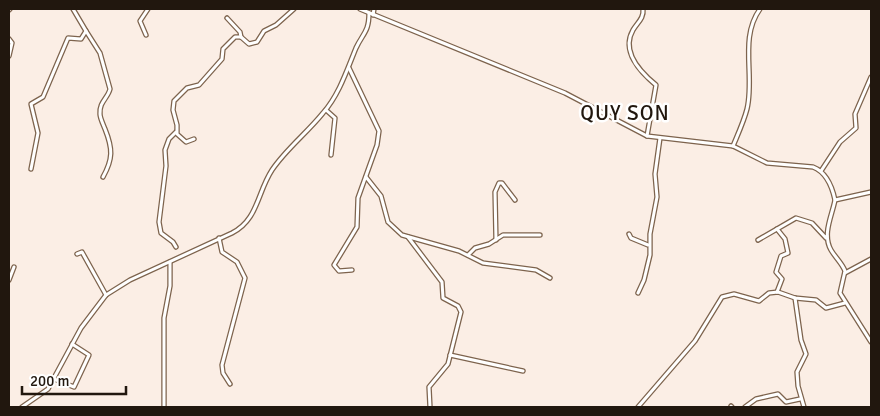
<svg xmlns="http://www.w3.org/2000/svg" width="880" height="416" viewBox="0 0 880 416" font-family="Signika,sans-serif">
  <rect width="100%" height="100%" fill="#fbeee5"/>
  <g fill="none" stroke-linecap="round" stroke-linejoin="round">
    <g stroke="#7d634d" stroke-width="5.5">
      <g id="minor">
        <path d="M360 9 565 93 647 136 733 146 767 163 813 167C826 172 832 186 835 200 832 216 822 234 831 250 835 257 842 263 845 271L840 293 871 342"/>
        <path d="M643 9C644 18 638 22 633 30 621 51 640 72 656 85L647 136"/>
        <polyline points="9,10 10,9"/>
        <polyline points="373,15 374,9"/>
        <polyline points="227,18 240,32 241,37"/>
        <path d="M86 31 100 53 110 89C108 98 99 102 100 114 100 118 103 124 105 129 113 149 113 159 103 177"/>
        <polyline points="146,35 140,21 148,9"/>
        <polyline points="9,39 12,43 9,56"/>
        <polyline points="349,68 379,131 377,145 358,198 357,227 334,265 339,271 352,270"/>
        <polyline points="326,110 335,118 331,155"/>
        <polyline points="194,139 186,142 177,134 177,125 173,110 174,101 187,88 199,85 222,59 223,49 235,37 241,37 249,44 257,42 264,31 276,25 294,9"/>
        <path d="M733 146C738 134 744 121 747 109 755 76 739 38 760 9"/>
        <polyline points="31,169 38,133 31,104 43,97 68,38 81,39 86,31 73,9"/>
        <polyline points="821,171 840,142 856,128 855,114 871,77"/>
        <polyline points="366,177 381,196 388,222 402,235 459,251 483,263 536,270 550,278"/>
        <polyline points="835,200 871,192"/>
        <polyline points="629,234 631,238 648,245"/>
        <polyline points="408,237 442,282 443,298 458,306 461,312 448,364 429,387 430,407"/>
        <polyline points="219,238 222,252 237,262 245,278 222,365 223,373 230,384"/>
        <polyline points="496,240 495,192 499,183 502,183 515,200"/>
        <polyline points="758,240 796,218 812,223 826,238 827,236"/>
        <polyline points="176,247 173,242 161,233 159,222 166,166 165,150 169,139 176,132"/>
        <polyline points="77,254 82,252 106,295"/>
        <polyline points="468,255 475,248 489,244 503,235 540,235"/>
        <polyline points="845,273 871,259"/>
        <polyline points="9,280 14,267"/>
        <polyline points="777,292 782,279 776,272 781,256 788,253 785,239 777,229"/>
        <polyline points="638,293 644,280 650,255 650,234 657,197 655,174 660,138"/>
        <polyline points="795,298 801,340 806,354 797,372 798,386 804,407"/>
        <polyline points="450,355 523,371"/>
        <polyline points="54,379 74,387 89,355 72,344"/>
        <polyline points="731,406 732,407"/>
        <path d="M22 407 48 389 81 328 106 295 130 280 232 233C258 220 257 193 272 170 286 149 307 133 323 113 339 95 347 70 356 48 363 33 369 32 369 13"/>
        <polyline points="164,407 164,318 170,286 170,262"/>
        <polyline points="638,407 695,341 722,297 734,294 759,301 769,293 778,292 795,298 816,300 826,308 845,303"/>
        <polyline points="745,407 756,399 778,394 786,402 800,399"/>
      </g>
    </g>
    <use href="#minor" stroke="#fff" stroke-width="3"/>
  </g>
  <g text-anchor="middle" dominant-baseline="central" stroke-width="5" stroke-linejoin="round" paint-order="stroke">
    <g font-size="21" letter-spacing="1" fill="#21170e" stroke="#fff">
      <text x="625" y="113">QUY SON</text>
    </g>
  </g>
  <rect width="880" height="416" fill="none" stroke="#21170e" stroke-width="20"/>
  <path d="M22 386v8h104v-8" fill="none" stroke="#21170e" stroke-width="2.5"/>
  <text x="30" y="386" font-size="15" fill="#21170e" stroke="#ffffff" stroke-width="4" paint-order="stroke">200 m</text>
</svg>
